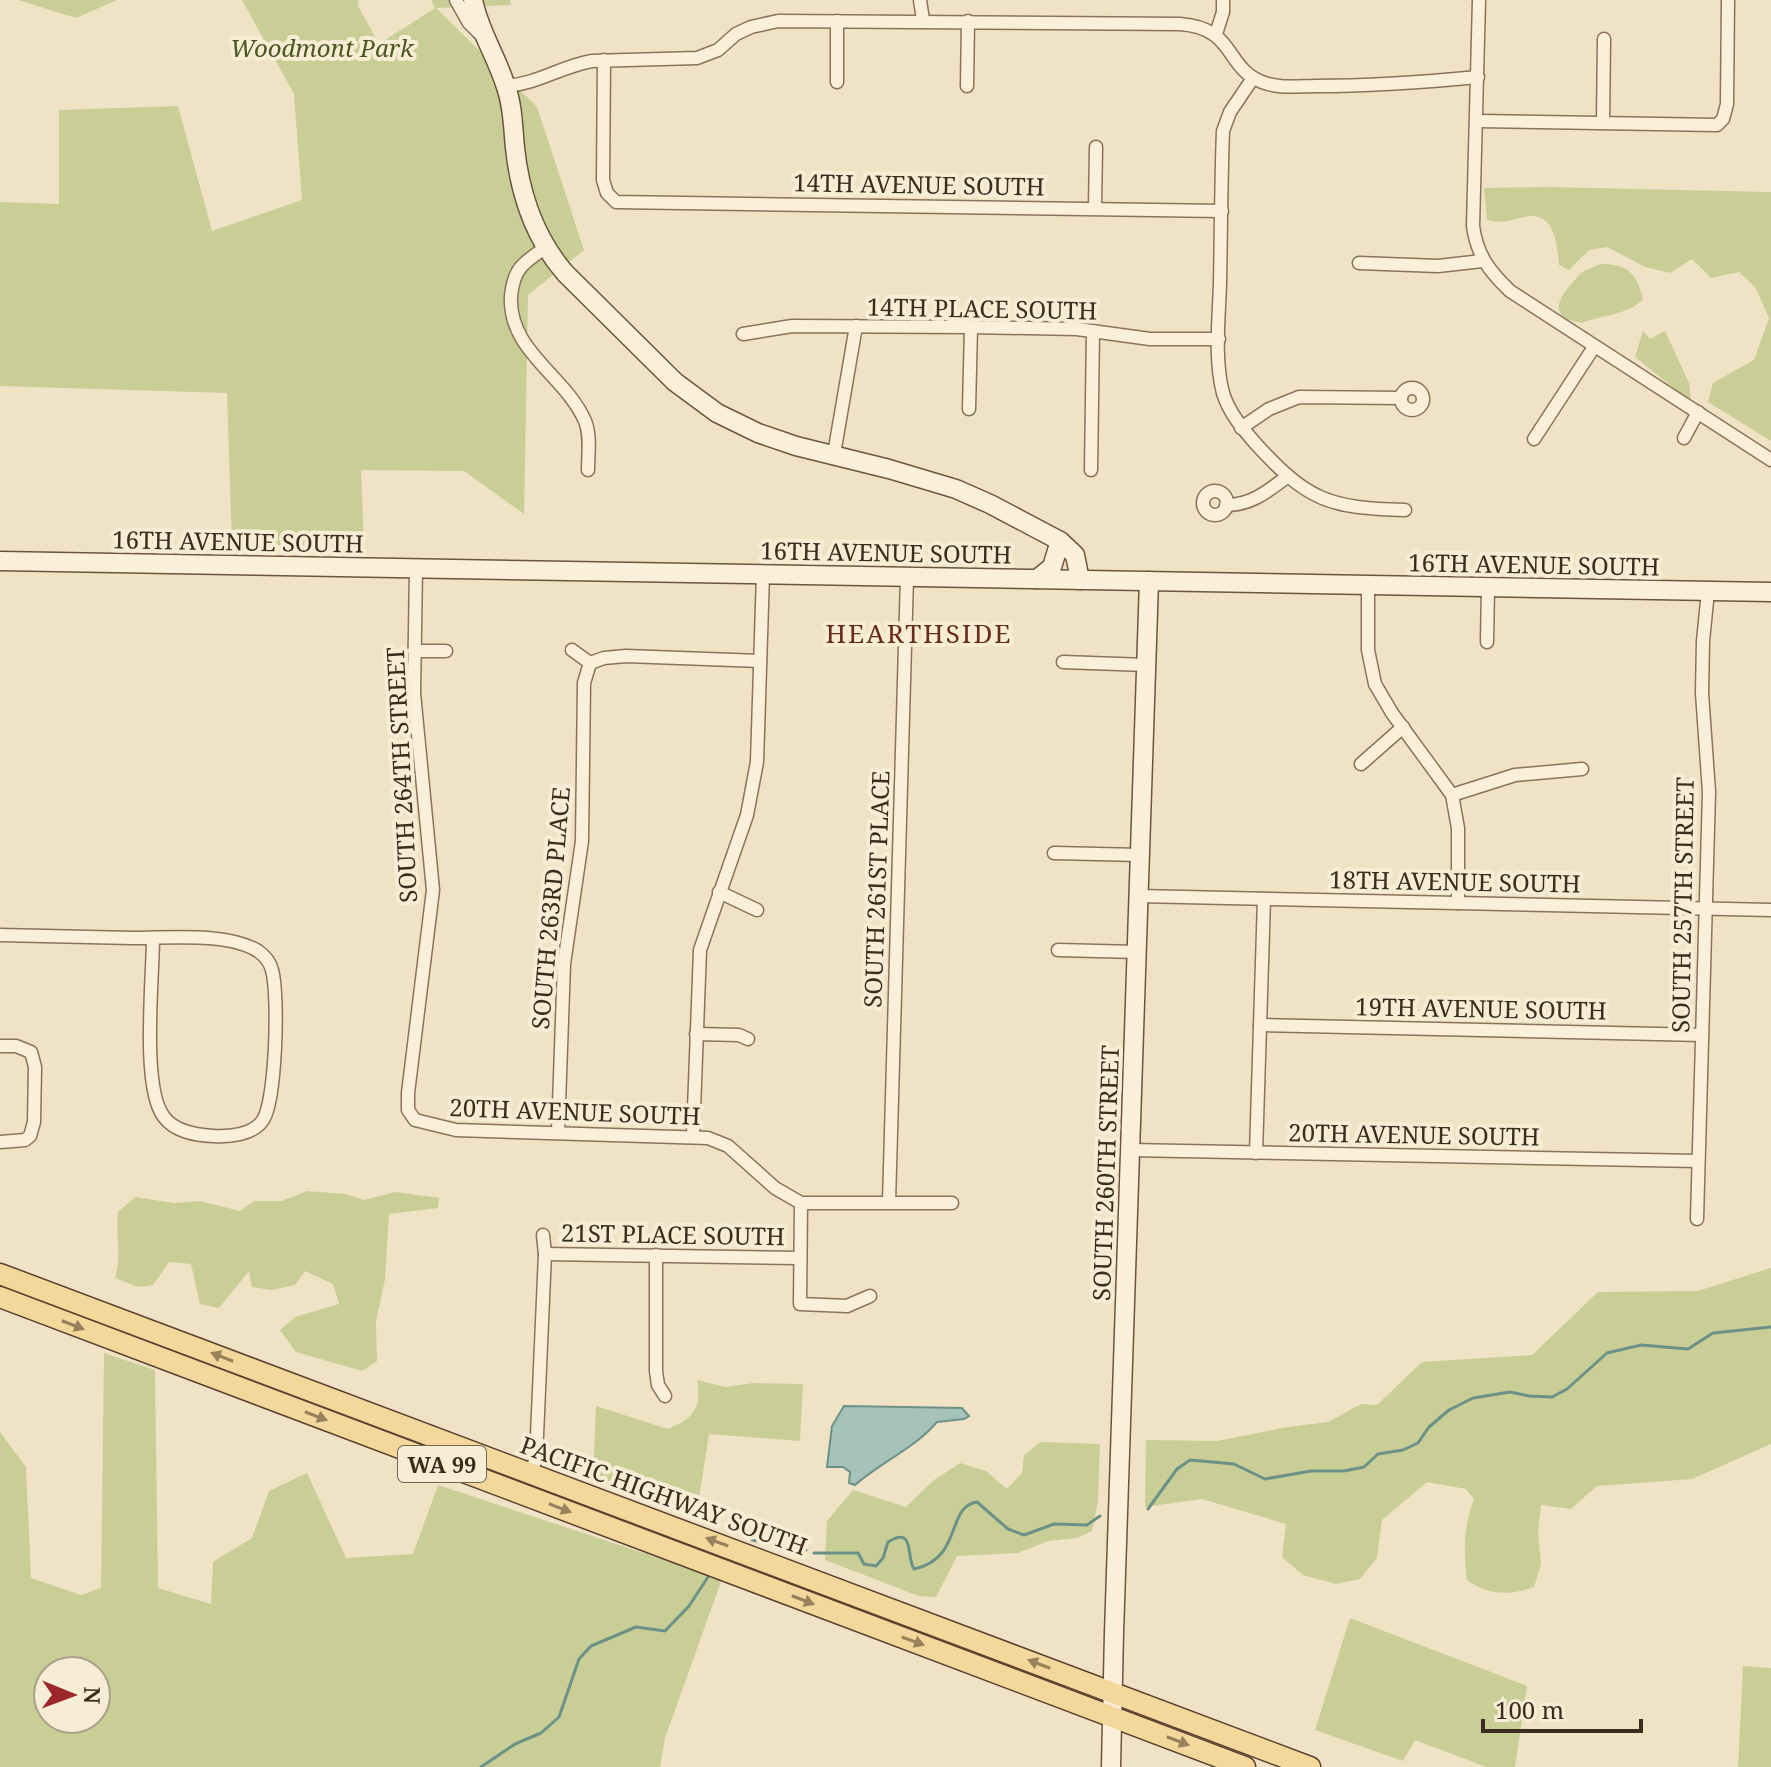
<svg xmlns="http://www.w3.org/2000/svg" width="1771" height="1767" viewBox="0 0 1771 1767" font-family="'Noto Serif',serif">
  <rect width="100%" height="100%" fill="#f0e2c4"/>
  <g fill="#c9ce97" fill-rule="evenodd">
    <polygon points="18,0 117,0 76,18"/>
    <polygon points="242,0 358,0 358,6 379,44 435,8 431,0 510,0 511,5 436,8 537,107 584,250 528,295 524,514 464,471 361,470 364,544 232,547 227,393 0,386 0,202 59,204 59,110 178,106 212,231 302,200 294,94"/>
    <path d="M1548 187 1771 192V441L1708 402 1713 383 1754 360 1769 318 1755 287 1739 272 1711 278 1692 259 1670 273 1645 267 1607 247 1589 250 1569 270 1559 265C1557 244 1555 210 1524 217 1510 220 1502 224 1487 220L1484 188Z"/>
    <path d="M1600 264C1629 264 1636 273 1643 299 1629 315 1601 315 1582 323 1549 318 1556 301 1573 282 1576 279 1578 275 1582 272 1587 269 1595 267 1600 264Z"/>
    <polygon points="1643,331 1650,339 1665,331 1689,383 1691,402 1635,357"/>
    <path d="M307 1191 345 1194 364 1200 395 1192 439 1198 438 1208 389 1214 385 1279 376 1322 377 1361 362 1371 296 1352 280 1330 295 1317 339 1304 333 1284 305 1271 295 1285 271 1290 252 1287 249 1271 219 1308 200 1304 191 1264 169 1262 153 1285 138 1287 115 1278C122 1256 115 1235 118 1212L135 1197 174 1203 200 1201 240 1211 254 1201H282Z"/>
    <path d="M1771 1268V1444L1692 1479 1597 1486 1571 1509 1541 1505 1538 1532 1541 1564 1534 1587C1510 1596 1487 1595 1467 1580 1463 1550 1464 1526 1474 1499L1466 1489 1427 1482 1382 1520 1377 1558 1360 1579 1336 1584 1303 1575 1282 1557 1286 1524 1202 1499 1145 1507 1146 1440 1217 1441 1288 1427 1328 1422 1361 1404 1377 1405 1422 1362 1532 1355 1598 1292 1698 1291Z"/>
    <path d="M104 1353 155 1370 158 1588 211 1604 213 1562 252 1538 269 1491 307 1473 346 1558 413 1554 438 1485 722 1579 665 1738 660 1767H0V1432L26 1467 31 1578 81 1595 101 1588ZM48 1671H96V1719H48Z"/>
    <path d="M697 1380 725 1387 754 1383 803 1384 800 1441 709 1434 696 1518 593 1480 596 1406 668 1429C694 1418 702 1408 697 1380Z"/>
    <polygon points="1041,1442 1100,1444 1098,1501 1092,1531 1077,1538 1048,1541 1018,1553 957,1556 936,1597 919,1596 825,1560 827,1521 853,1490 906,1507 934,1480 960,1463 986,1471 1007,1489 1022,1473 1024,1455"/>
    <polygon points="1350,1618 1527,1686 1515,1767 1486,1767 1415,1740 1403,1761 1315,1730"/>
    <polygon points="1743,1666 1771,1668 1771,1767 1738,1767"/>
  </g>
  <path fill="#a6c3ba" stroke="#6c9288" stroke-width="2" d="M844 1406 962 1408 969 1416 964 1419 937 1422C915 1448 881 1462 855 1485L849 1483 850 1472 843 1467H827L832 1426Z"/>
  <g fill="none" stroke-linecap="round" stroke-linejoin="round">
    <g stroke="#6c9288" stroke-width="3">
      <polyline points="1148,1509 1177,1469 1190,1460 1234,1464 1265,1479 1311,1471 1344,1471 1364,1467 1378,1454 1403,1450 1418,1443 1429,1427 1449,1410 1473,1398 1510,1392 1529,1396 1552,1397 1567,1389 1607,1353 1641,1345 1688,1349 1713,1333 1771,1327"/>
      <polyline points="752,1540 806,1550"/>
      <path d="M814 1553H858L864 1564 876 1566 883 1558 888 1542C915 1525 906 1557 914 1569 963 1559 946 1506 977 1502L1008 1529 1024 1535 1054 1524 1087 1525 1100 1516"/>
      <polyline points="481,1767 515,1744 541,1733 559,1717 579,1659 591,1646 636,1627 665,1631 689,1606 708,1577"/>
    </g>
    <g stroke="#8b735a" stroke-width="15">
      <g id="street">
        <polyline points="456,0 469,23 480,34"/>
        <polyline points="920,0 923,20"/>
        <path d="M1479 0 1473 226C1477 255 1489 271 1510 291L1771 460"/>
        <polyline points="837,21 837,82"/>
        <polyline points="1216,34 1223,12 1223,0"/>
        <polyline points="604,60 603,180 607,193 616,202 1222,211"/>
        <path d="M1253 78 1230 112 1223 131C1221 181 1221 233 1220 283 1219 318 1214 359 1223 393 1229 413 1243 429 1256 444 1308 501 1329 508 1405 510"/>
        <path d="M506 86C537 84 562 66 592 61L697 58 718 50 736 34 751 27 778 21 1180 24C1236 28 1224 67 1262 82 1279 89 1300 86 1317 86 1371 86 1425 82 1478 77"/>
        <polyline points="967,86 968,21"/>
        <polyline points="1478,121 1717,125 1723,119 1727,104 1728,0"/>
        <polyline points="1603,121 1604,39"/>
        <polyline points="1095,208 1096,147"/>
        <path d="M546 247C538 253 528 259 521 267 515 274 512 286 511 296 508 351 565 375 585 421 591 435 588 455 588 470"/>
        <polyline points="1359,263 1438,266 1482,261"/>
        <polyline points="743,334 792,326 971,327 1077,329 1150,339 1219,339"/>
        <circle cx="1412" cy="399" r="11"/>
        <polyline points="969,409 971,327"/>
        <polyline points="1241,428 1269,409 1299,397 1401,398"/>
        <polyline points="1684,438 1698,412"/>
        <polyline points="1534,439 1594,347"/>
        <polyline points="834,454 856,326"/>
        <polyline points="1091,470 1093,331"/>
        <circle cx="1215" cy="503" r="12"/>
        <path d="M1226 505C1252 505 1268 491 1288 476"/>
        <polyline points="416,568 414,693 433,890 408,1093 408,1110 415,1120 456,1130 708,1138 728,1146 775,1188 801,1203 952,1203"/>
        <polyline points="1368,585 1368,650 1375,684 1392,713 1452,795 1458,828 1458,903"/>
        <polyline points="1487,642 1488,587"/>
        <polyline points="572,650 590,663"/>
        <polyline points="414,651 446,651"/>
        <polyline points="1063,662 1146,665"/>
        <polyline points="590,663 604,658 626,656 760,661"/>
        <polyline points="1361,764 1403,727"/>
        <polyline points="1452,795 1515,775 1582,769"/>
        <polyline points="1054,853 1140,855"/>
        <polyline points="719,892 757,910"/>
        <polyline points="1139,896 1771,910"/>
        <path d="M0 935C44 936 89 937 133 938 169 938 227 932 258 951 265 956 270 962 272 970 279 995 276 1100 263 1120 253 1135 229 1137 213 1136 196 1135 175 1132 164 1117 141 1088 153 978 153 938"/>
        <polyline points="1058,950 1137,952"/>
        <polyline points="1260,1025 1702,1035"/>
        <polyline points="696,1034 739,1035 748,1039"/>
        <polyline points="0,1046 16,1046 31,1052 35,1067 34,1122 30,1136 25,1140 0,1142"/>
        <polyline points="558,1132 564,964 582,841 584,683 590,663"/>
        <polyline points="693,1136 700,950 747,815 757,762 763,574"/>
        <polyline points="1130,1150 1698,1161"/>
        <polyline points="1256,1153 1264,899"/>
        <polyline points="889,1202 907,577"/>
        <polyline points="801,1203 800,1304 847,1306 870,1296"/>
        <polyline points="1697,1219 1709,792 1702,693 1703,641 1708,591"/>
        <polyline points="545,1254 800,1258"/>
        <polyline points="656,1255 656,1371 658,1385 665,1396"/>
        <polyline points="531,1473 536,1458 545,1254 543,1235"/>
      </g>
    </g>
    <g stroke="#6d543d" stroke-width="21">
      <g id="secondary">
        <path d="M473 0C479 31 497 57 506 87 513 106 513 128 515 148 520 195 534 237 565 273L675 382 717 413 758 433 796 446 889 469 956 489 990 504 1060 541 1075 555 1080 580"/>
        <polyline points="0,561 1771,592"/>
        <polyline points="1037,579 1052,567 1060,541"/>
        <polyline points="1111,1767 1114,1633 1149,581"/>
      </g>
    </g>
    <g stroke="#59412e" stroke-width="23">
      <g id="primary">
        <polyline points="0,1274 1310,1767"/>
        <polyline points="0,1297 1245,1767"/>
      </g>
    </g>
    <use href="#street" stroke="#faefd8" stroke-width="12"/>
    <use href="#secondary" stroke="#faefd8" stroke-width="18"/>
    <use href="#primary" stroke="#f4d79b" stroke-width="20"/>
  </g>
  <defs><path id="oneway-solid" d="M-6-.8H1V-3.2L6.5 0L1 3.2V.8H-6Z" transform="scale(2)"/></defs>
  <g fill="#98825c">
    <use href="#oneway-solid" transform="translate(73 1325) rotate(21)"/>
    <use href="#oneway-solid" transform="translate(222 1357) rotate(-159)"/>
    <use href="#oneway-solid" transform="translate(316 1416) rotate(21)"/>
    <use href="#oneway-solid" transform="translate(560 1508) rotate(21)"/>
    <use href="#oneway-solid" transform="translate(717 1542) rotate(-160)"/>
    <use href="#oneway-solid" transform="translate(803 1600) rotate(21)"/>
    <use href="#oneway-solid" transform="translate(913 1641) rotate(20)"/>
    <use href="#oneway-solid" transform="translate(1039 1664) rotate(-159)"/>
    <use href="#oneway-solid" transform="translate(1178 1741) rotate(21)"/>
  </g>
  <g text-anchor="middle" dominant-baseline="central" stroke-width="8" stroke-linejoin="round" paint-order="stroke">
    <rect fill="#f7ecd4" stroke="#736655" stroke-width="2" x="398" y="1446" width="88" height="36" rx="6"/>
    <g font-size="22" font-weight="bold" fill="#3b2c1e">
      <text x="442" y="1464">WA 99</text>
    </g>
    <g font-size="24" font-style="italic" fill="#4b5824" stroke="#f7ecd4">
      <text x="322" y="47">Woodmont Park</text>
    </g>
    <g font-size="24" fill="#3b2c1e" stroke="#f7ecd4">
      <text transform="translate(919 184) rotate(1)">14TH AVENUE SOUTH</text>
      <text transform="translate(982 308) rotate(1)">14TH PLACE SOUTH</text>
      <text transform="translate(238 541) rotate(1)">16TH AVENUE SOUTH</text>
      <text transform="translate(886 552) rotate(1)">16TH AVENUE SOUTH</text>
      <text transform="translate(1534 564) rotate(1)">16TH AVENUE SOUTH</text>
      <text transform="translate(401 775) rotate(-93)">SOUTH 264TH STREET</text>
      <text transform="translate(1455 881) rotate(1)">18TH AVENUE SOUTH</text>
      <text transform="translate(876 889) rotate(-88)">SOUTH 261ST PLACE</text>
      <text transform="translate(1682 905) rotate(-89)">SOUTH 257TH STREET</text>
      <text transform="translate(550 908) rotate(-85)">SOUTH 263RD PLACE</text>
      <text transform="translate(1481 1008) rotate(1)">19TH AVENUE SOUTH</text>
      <text transform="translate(575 1111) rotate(2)">20TH AVENUE SOUTH</text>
      <text transform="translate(1414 1134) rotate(1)">20TH AVENUE SOUTH</text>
      <text transform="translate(1105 1173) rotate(-88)">SOUTH 260TH STREET</text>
      <text transform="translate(673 1234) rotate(1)">21ST PLACE SOUTH</text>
      <text transform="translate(664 1495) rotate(20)">PACIFIC HIGHWAY SOUTH</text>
    </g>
    <g font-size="26" letter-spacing="2" fill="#692b1c" stroke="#f7ecd4">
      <text x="919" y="633">HEARTHSIDE</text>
    </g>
  </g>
  <g transform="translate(72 1695) rotate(91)"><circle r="38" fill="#f7ecd4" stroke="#ac9f8b" stroke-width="2"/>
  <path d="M0-6L14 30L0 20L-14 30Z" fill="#9c272a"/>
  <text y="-12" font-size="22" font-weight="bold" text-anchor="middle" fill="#3b2c1e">N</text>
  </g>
  <path d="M1483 1719v12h158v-12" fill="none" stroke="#3b2c1e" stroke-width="4"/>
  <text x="1495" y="1719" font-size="24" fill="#3b2c1e" stroke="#f7ecd4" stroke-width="6" paint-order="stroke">100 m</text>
</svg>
